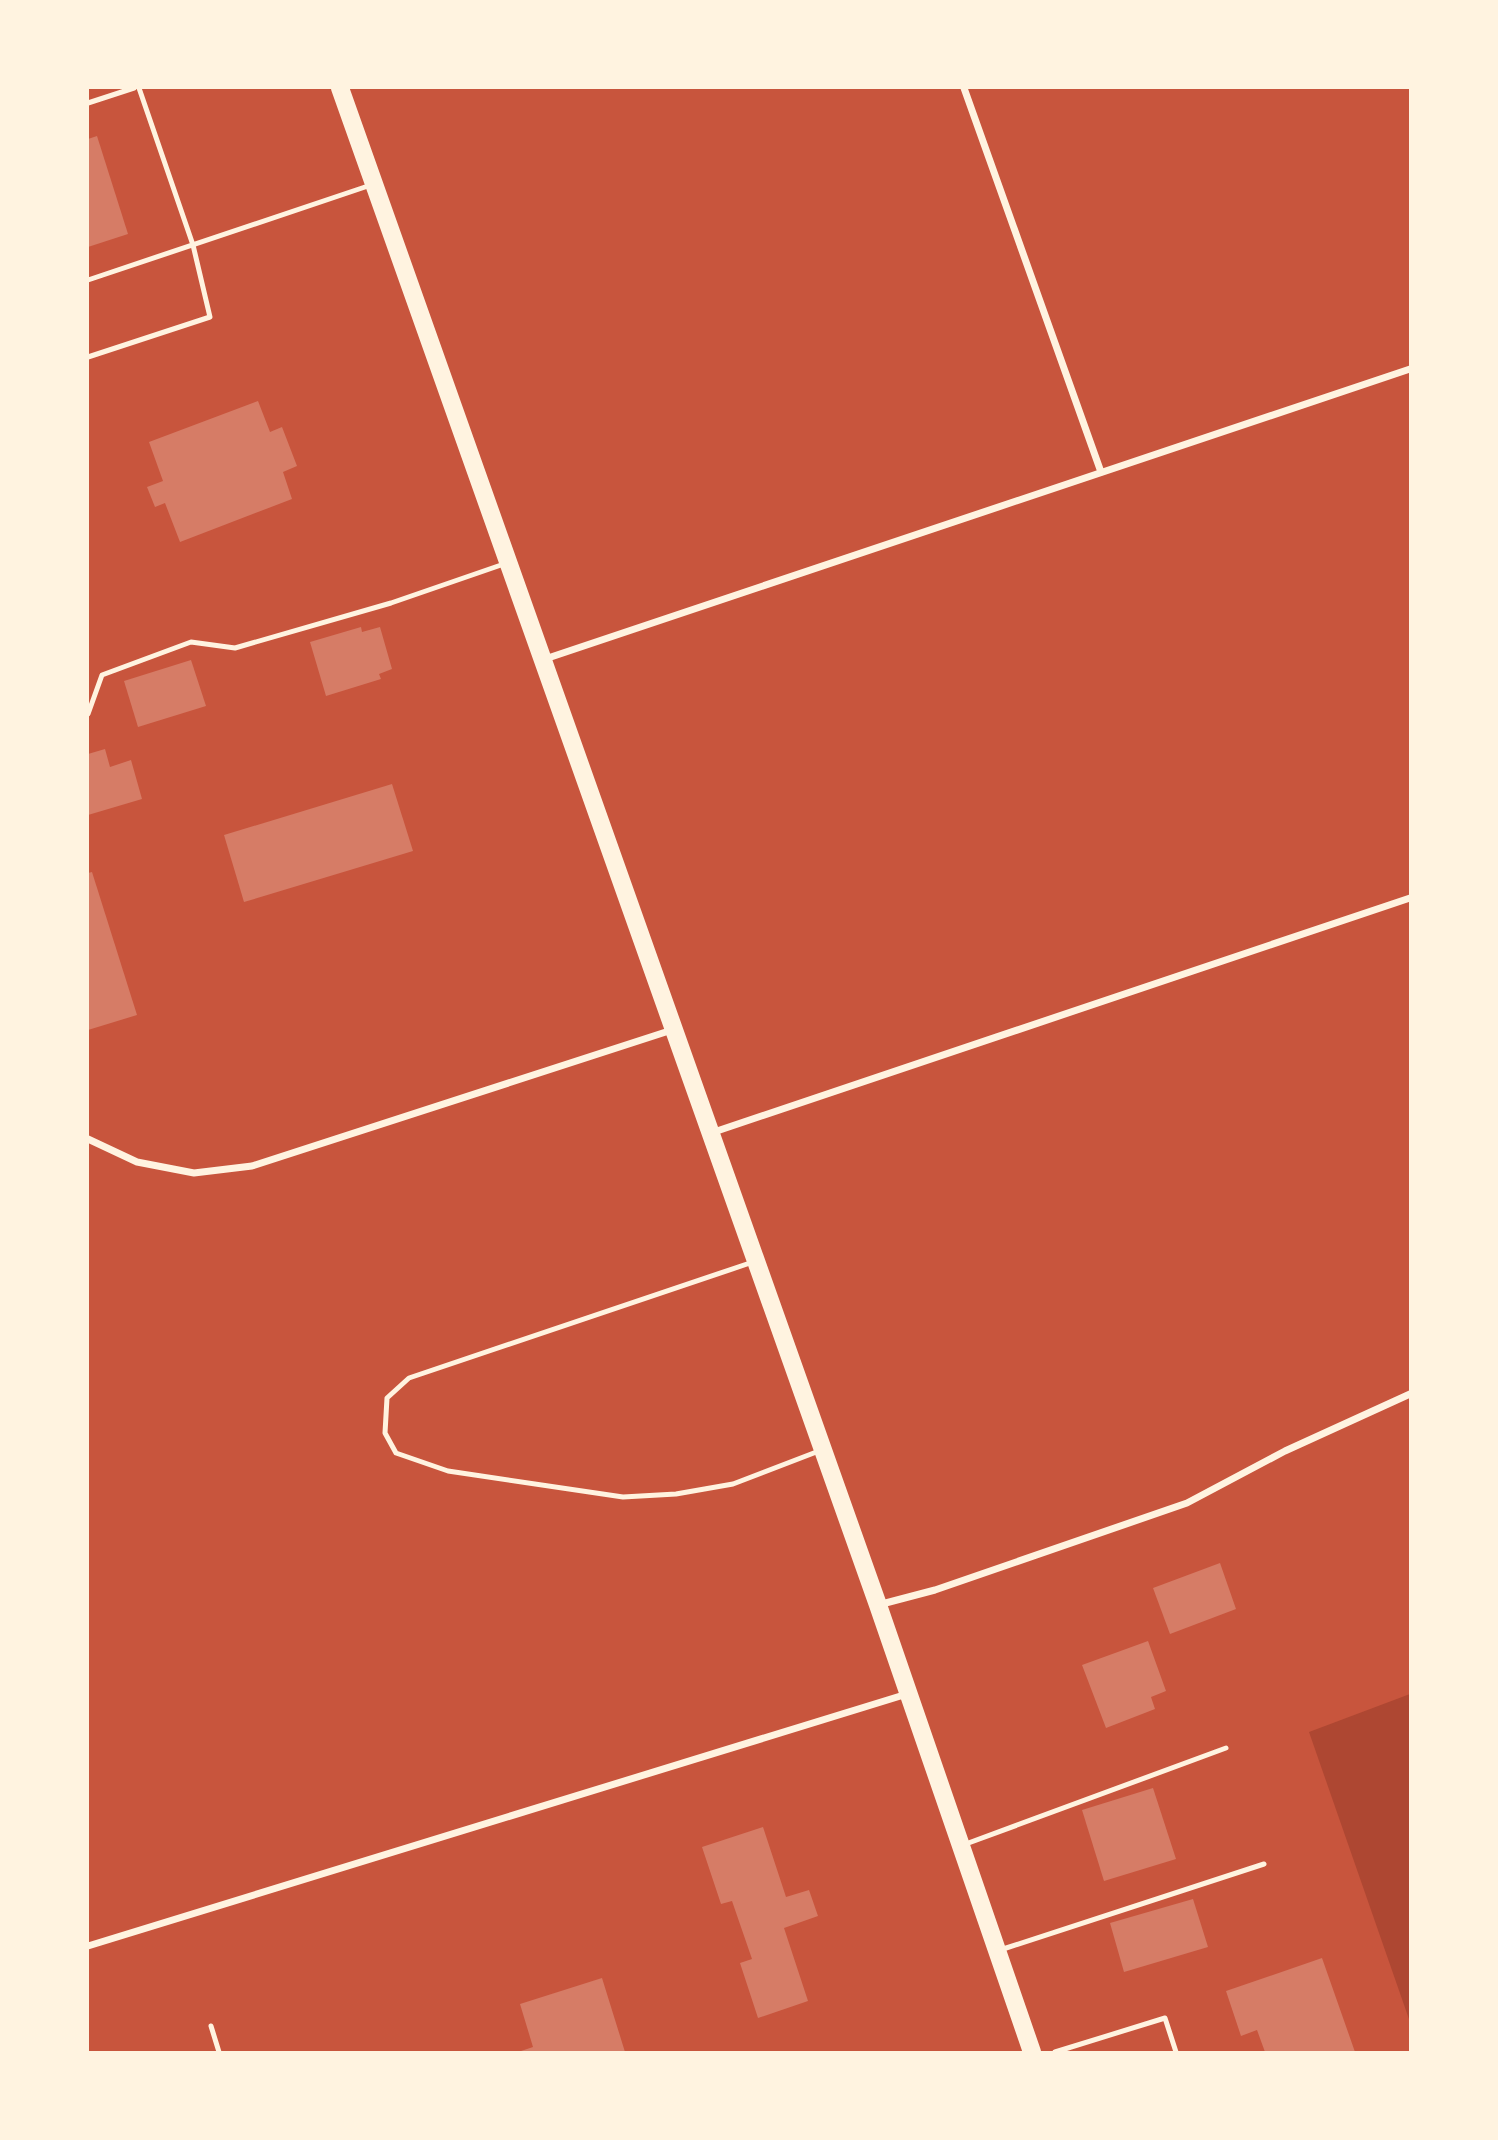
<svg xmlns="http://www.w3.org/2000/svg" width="1498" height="2140" viewBox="0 0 1498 2140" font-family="'Alegreya Sans',sans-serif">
  <rect width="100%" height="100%" fill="#c8553d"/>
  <polygon fill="#ae4732" points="1410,1694 1410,2022 1309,1732"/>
  <g fill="#d67c66">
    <polygon points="97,136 128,234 88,247 88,139"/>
    <polygon points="258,401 270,432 282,427 297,466 283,472 292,499 180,542 165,503 155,507 147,487 163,481 149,442"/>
    <polygon points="361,627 362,632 380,627 392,669 379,674 381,679 326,696 310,642"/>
    <polygon points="191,660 206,706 138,727 124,681"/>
    <polygon points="105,749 110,767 131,760 142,799 88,815 88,754"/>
    <polygon points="392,784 413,851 244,902 224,835"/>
    <polygon points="92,872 137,1015 88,1030 88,873"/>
    <polygon points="1220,1563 1236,1609 1170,1634 1153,1588"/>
    <polygon points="1148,1641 1166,1691 1151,1697 1155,1709 1106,1728 1082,1665"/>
    <polygon points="1153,1788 1176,1859 1104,1881 1082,1810"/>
    <polygon points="763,1827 786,1897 809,1890 818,1916 784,1928 808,2001 758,2018 740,1963 752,1959 732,1901 721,1904 702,1847"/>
    <polygon points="1193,1899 1208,1947 1124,1972 1110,1923"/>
    <polygon points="1322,1958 1355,2052 1265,2052 1257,2030 1241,2036 1226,1991"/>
    <polygon points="602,1978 625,2052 518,2052 533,2047 520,2004"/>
  </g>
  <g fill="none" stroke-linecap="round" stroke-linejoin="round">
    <g stroke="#fff3e0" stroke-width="5">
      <polyline points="88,103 134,88"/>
      <polyline points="88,280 371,185"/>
      <polyline points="88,357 210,317 193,245 139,88"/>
      <polyline points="88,714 102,675 191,642 235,648 391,603 504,564"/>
      <polyline points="753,1262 409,1378 387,1398 385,1433 396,1453 448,1471 623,1497 676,1494 733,1484 819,1451"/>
      <polyline points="963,1845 1226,1748"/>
      <polyline points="1000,1950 1264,1864"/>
      <polyline points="211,2026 219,2052"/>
      <polyline points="1055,2052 1165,2018 1176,2052"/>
    </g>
    <g stroke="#fff3e0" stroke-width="7">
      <polyline points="964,88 1101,472"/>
      <polyline points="545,659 1410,369"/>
      <polyline points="711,1133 1410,898"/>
      <polyline points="88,1139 137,1162 194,1173 252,1166 672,1030"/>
      <polyline points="878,1605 935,1590 1187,1503 1285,1451 1410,1394"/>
      <polyline points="88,1946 907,1694"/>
    </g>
    <polyline stroke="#fff3e0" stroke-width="18" points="340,88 878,1605 1032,2052"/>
  </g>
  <rect width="1498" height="2140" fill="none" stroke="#fff3e0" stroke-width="178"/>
</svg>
